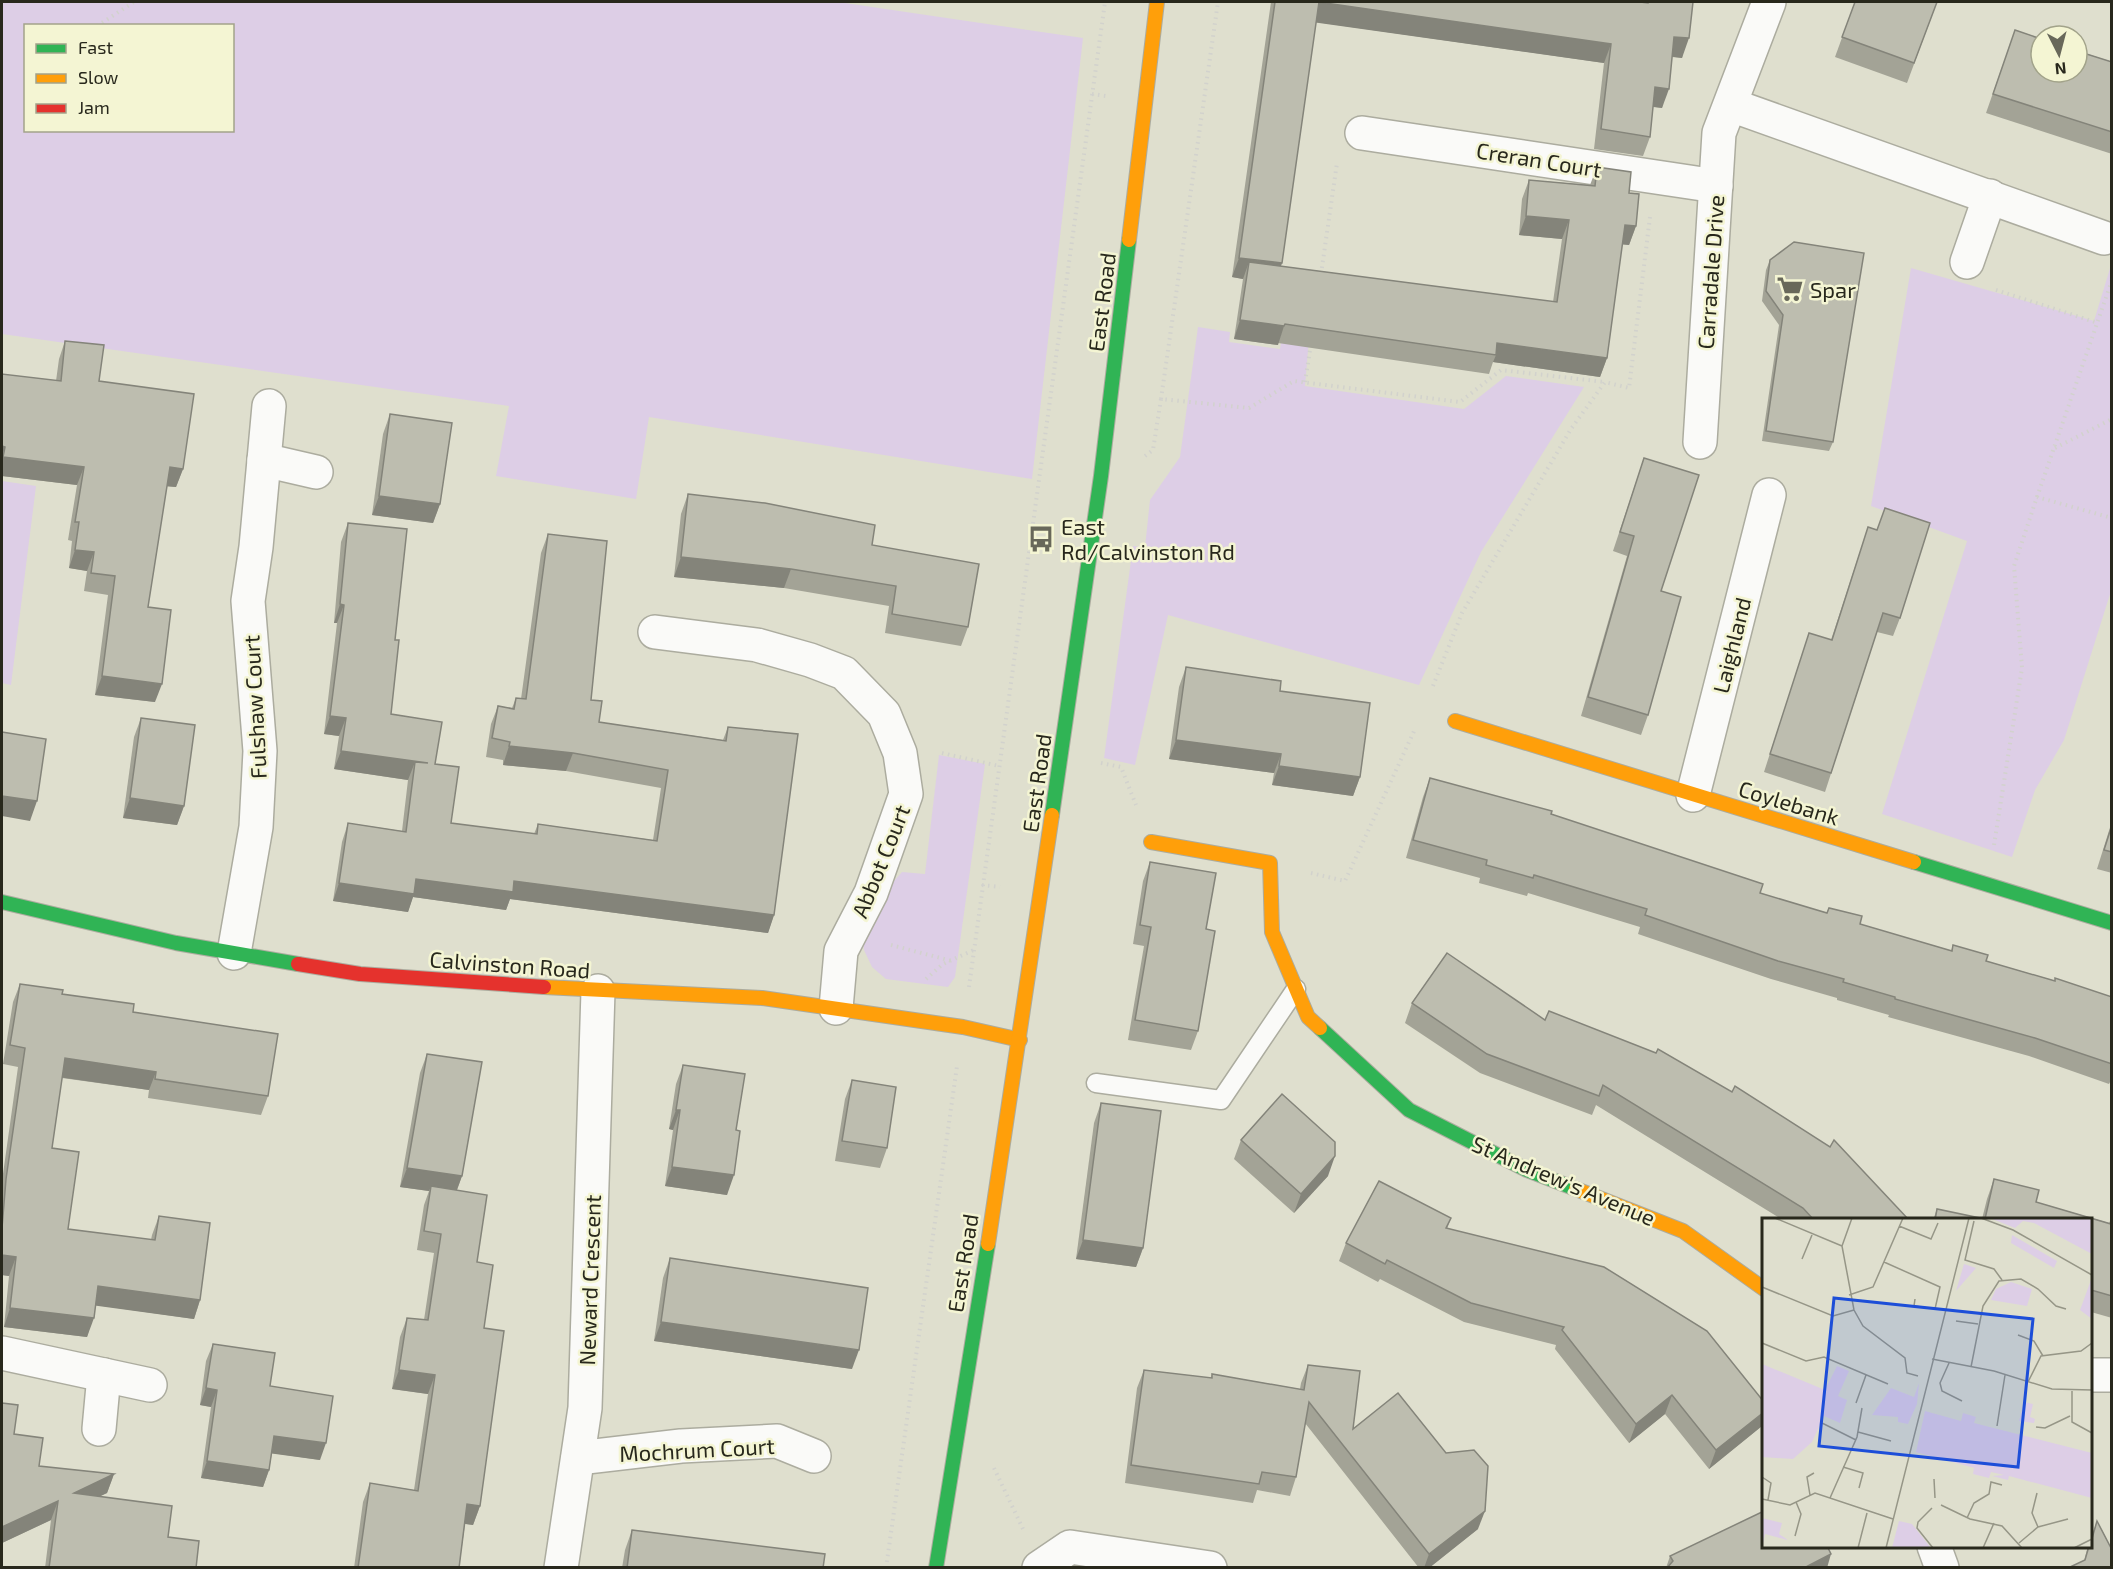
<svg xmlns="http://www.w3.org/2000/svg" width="2113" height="1569" viewBox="0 0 2113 1569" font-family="'Exo 2',sans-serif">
  <rect width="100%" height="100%" fill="#dfdfce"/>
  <g fill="#ddcee6" fill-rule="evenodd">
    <path d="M2 2H838L1083 38 1032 479 649 417 636 499 496 476 509 406 2 334ZM26 26H232V130H26Z"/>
    <polygon points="2111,265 2111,591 2064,740 2035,790 2012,857 1882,814 1967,541 1871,506 1911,268 2094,321"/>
    <polygon points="1198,327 1230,332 1229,342 1280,349 1282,336 1309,339 1305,386 1464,409 1506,376 1584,387 1481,552 1419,685 1168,615 1135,765 1104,758 1133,546 1145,547 1150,500 1180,457"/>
    <polygon points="2,481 36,486 11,685 2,683"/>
    <polygon points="939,755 985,764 955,977 948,987 886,979 872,967 864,950 862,937 887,889 902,872 925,874"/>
  </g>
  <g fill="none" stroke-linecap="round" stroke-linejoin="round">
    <g stroke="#acac9f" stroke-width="21">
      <polyline id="lane" points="1096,1083 1221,1100 1296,989"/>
    </g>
    <g stroke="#acac9f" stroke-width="36">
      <g id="street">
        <polyline points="1731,105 2104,238"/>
        <polyline points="1362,133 1716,186"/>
        <polyline points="1967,262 1990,196"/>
        <polyline points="1700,442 1719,133 1769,2"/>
        <polyline points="264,460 316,472"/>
        <polyline points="655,632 757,645 810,660 844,673 884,714 900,753 906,794 871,893 841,951 836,1008"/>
        <polyline points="1693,795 1769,495"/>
        <polyline points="234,953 256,827 260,751 248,601 256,547 269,406"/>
        <polyline points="2,1353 150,1385"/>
        <polyline points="2090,1375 2112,1375"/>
        <polyline points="99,1429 104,1375"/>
        <polyline points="578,1458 681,1446 777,1441 814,1456"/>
        <polyline points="1934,1546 1942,1568"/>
        <polyline points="561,1568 585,1408 598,991"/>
        <polyline points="1039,1568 1070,1547 1210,1568"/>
      </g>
    </g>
    <g stroke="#acac9f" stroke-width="16">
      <g id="fast">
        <polyline points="1052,815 1101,476 1129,240"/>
        <polyline points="1914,862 2112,923"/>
        <polyline points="2,902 176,943 298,964"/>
        <polyline points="1320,1028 1409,1110 1527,1170 1576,1189"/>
        <polyline points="936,1568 988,1244"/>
      </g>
    </g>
    <g stroke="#acac9f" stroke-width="16">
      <g id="slow">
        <polyline points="1129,240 1157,2"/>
        <polyline points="1455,721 1914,862"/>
        <polyline points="1151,842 1270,863 1272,932 1308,1017 1320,1028"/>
        <polyline points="544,987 762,998 963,1027 1020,1040"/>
        <polyline points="1576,1189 1683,1231 1764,1289"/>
        <polyline points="988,1244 1052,815"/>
      </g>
    </g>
    <g stroke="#acac9f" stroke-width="16">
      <polyline id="jam" points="298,964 360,974 544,987"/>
    </g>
    <g stroke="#d2d2cd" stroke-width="4" stroke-dasharray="1.5 4.5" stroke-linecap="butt">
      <polyline points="97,26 134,2"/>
      <polyline points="1092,94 1106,96"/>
      <polyline points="1321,274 1337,163"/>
      <polyline points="1996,290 2098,323"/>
      <polyline points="1305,382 1311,344"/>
      <polyline points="1161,399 1218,2"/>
      <polyline points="2055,448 2112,419"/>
      <polyline points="1145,456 1153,450 1161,399 1249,408 1294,381 1460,402 1501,370 1605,382"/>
      <polyline points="2037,497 2112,280"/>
      <polyline points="1433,686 1462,613 1571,429 1605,382 1629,388 1650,217"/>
      <polyline points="942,753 999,766"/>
      <polyline points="1101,763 1121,767 1136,805"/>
      <polyline points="1994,845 2022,668 2014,566 2037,497 2112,518"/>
      <polyline points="1311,873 1345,881 1415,729"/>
      <polyline points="982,885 1000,887"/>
      <polyline points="891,945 952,961"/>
      <polyline points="926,979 943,964 976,949"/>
      <polyline points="969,987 1105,2"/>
      <polyline points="994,1468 1023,1529"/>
      <polyline points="886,1568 957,1066"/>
    </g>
    <use href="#lane" stroke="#fafaf8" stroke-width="18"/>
    <use href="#street" stroke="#fafaf8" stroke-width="33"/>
    <use href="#fast" stroke="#30b455" stroke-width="14"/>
    <use href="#slow" stroke="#ff9f0a" stroke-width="14"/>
    <use href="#jam" stroke="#e5322d" stroke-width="14"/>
  </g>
  <g fill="#a3a396">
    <polygon points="1271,2 1693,2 1682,58 1672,57 1662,108 1653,107 1650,137 1643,156 1594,149 1604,63 1316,22 1281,266 1553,302 1562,239 1519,235 1522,199 1529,180 1590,185 1597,167 1629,193 1636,226 1629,245 1622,244 1607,358 1600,377 1493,362 1489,374 1278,343 1278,345 1234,339 1243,279 1232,277"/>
    <polygon points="1855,2 1937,2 1907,83 1835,57"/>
    <polygon points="2015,30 2112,62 2112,154 1986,113"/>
    <polygon points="1770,260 1833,442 1829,451 1762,441 1779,325 1762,301 1766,270"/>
    <polygon points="65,341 99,381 183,469 176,487 167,486 148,607 155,702 95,695 108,595 84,591 87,571 69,568 72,541 68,540 77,485 2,476 2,374 56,381 59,359"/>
    <polygon points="390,414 440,504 433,523 372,515 383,434"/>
    <polygon points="1644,458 1661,591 1648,715 1641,735 1581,716 1627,556 1613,551"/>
    <polygon points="688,494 872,545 968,627 961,646 885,633 889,606 784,588 674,577 681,514"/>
    <polygon points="348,523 395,640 391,714 435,764 451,823 534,834 538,824 653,840 661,788 566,771 503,765 503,760 486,757 491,724 498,706 512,708 516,698 521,699 541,553 548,534 591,700 599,722 723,740 728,727 774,915 768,933 510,899 506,910 413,897 408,912 333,901 342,842 348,823 402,831 408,780 334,769 339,736 324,734 337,623 334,623 341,542"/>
    <polygon points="1868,527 1900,618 1893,636 1877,632 1825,792 1764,772 1809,633 1831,640"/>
    <polygon points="1186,667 1280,691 1360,777 1353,796 1272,785 1274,773 1169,759 1179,687"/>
    <polygon points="141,718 184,806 177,825 123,818 134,737"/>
    <polygon points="1430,778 1551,814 1760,893 1860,924 1951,951 1953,945 1986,961 2112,997 2112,1078 2109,1084 2029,1056 1888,1017 1889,1015 1837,1000 1837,998 1771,979 1638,934 1640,927 1528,893 1527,896 1479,883 1480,878 1406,858 1423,797"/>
    <polygon points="2112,821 2112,873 2097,869"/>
    <polygon points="1150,862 1206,929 1198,1031 1191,1050 1128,1040 1144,946 1133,944 1143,881"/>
    <polygon points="20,984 133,1012 268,1096 261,1115 148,1098 149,1090 62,1078 52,1148 68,1229 151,1240 152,1235 159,1216 200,1300 194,1319 96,1305 87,1337 4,1327 9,1276 2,1275 2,1181 18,1067 3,1064 13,1002"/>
    <polygon points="1412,1003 1545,1020 1909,1220 1783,1220 1596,1105 1592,1115 1480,1073 1405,1023"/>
    <polygon points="427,1054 462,1176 457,1190 477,1262 484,1328 480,1506 473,1525 465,1524 459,1568 354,1568 363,1502 370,1483 414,1490 428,1394 392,1389 400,1337 407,1318 424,1320 434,1253 417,1250 424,1205 429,1191 400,1187 420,1073"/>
    <polygon points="683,1065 736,1130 727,1195 665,1186 673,1130 669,1129 676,1084"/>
    <polygon points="852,1080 887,1148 880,1168 835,1161 845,1099"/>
    <polygon points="1101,1103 1143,1248 1136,1267 1076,1259 1094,1123"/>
    <polygon points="1241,1140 1328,1176 1294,1213 1234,1159"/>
    <polygon points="1994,1179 2036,1202 2109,1223 2112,1217 2112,1318 2091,1312 2091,1220 1933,1220 1937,1209 1982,1219 1987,1199"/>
    <polygon points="1451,1218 1447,1229 1764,1402 1764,1421 1762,1426 1709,1469 1665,1414 1629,1443 1555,1349 1556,1345 1464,1322 1380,1279 1378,1282 1339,1261 1346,1243"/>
    <polygon points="670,1258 852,1369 654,1341 663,1278"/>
    <polygon points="213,1344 270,1386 320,1460 272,1453 269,1470 263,1487 201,1478 211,1407 200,1405 206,1361"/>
    <polygon points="1308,1365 1353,1429 1478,1529 1429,1568 1419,1568 1305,1423 1296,1477 1290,1496 1257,1490 1253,1503 1125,1483 1137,1388 1144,1370 1211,1378 1212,1374 1300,1389 1301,1383"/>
    <polygon points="2,1403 14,1434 39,1466 114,1474 107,1493 100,1496 168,1537 196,1568 45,1568 51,1520 2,1543"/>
    <polygon points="2097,1521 2112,1550 2084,1561 2088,1546 2091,1546 2091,1538"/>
    <polygon points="632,1530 823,1568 622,1568 625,1550"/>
    <polygon points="1670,1556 1827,1568 1666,1568"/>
  </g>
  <g fill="#84847a">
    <polygon points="1319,2 1611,44 1604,63 1312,22"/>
    <polygon points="1674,37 1689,38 1682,58 1667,56"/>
    <polygon points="1655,87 1669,89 1662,108 1648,106"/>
    <polygon points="1526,216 1569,220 1562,239 1519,235"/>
    <polygon points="1625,225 1636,226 1629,245 1618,244"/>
    <polygon points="1239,258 1282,263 1275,283 1249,262 1243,279 1232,277"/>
    <polygon points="1240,320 1284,326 1278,345 1234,339"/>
    <polygon points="1497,343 1607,358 1600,377 1493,362 1496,355"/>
    <polygon points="2,446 5,447 2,456"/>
    <polygon points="3,457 84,467 77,485 2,476 2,462"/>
    <polygon points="170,467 183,469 176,487 163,486"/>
    <polygon points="379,496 440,504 433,523 372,515"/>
    <polygon points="75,550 94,552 87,571 69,568"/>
    <polygon points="681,557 791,569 784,588 674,577"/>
    <polygon points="340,604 344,605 337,623 334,623"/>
    <polygon points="102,676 162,684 155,702 95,695"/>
    <polygon points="330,716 346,718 339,736 324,734"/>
    <polygon points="1176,740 1281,754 1274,773 1169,759"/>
    <polygon points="509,746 573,753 566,771 503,765"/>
    <polygon points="341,751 428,763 415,762 408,780 334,769"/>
    <polygon points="1279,766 1360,777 1353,796 1272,785"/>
    <polygon points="2,796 37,801 30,821 2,816"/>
    <polygon points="130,798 184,806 177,825 123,818"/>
    <polygon points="416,879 514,881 774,915 768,933 510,899 506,910 413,897 408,912 333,901 339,883"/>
    <polygon points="65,1058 156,1072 149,1090 58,1077"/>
    <polygon points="676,1110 680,1110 673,1130 669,1129"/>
    <polygon points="1335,1156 1328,1176 1294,1213 1301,1194"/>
    <polygon points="672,1167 734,1175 727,1195 665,1186"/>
    <polygon points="407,1168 462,1176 455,1195 431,1186 429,1191 400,1187"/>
    <polygon points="1083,1240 1143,1248 1136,1267 1076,1259"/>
    <polygon points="2,1255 16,1257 9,1276 2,1275"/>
    <polygon points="98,1286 200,1300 194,1319 91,1305"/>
    <polygon points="10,1308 94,1318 87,1337 4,1327"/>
    <polygon points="661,1322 859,1350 852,1369 654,1341"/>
    <polygon points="399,1370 435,1375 428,1394 392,1389"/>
    <polygon points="206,1388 217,1390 211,1407 200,1405"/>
    <polygon points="1672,1395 1665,1414 1629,1443 1636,1424"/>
    <polygon points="1764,1412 1764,1421 1762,1426 1709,1469 1716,1450"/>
    <polygon points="274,1436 326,1443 320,1460 268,1453"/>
    <polygon points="207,1461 269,1470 263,1487 201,1478"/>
    <polygon points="114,1474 107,1493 67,1512 74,1493"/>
    <polygon points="58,1501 51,1520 2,1543 2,1527"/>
    <polygon points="467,1504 480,1506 473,1525 460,1523"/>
    <polygon points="1485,1511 1478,1529 1429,1568 1424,1568 1429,1554"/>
    <polygon points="1831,1554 1827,1568 1804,1568"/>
  </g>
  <g fill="#bdbdaf" stroke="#84847a" stroke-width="1.5">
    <polygon points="1275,2 1640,2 1648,3 1648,2 1693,2 1689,38 1674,37 1669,89 1655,87 1650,137 1601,129 1611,44 1319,2 1282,263 1239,258"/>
    <polygon points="1855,2 1937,2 1914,63 1842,37"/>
    <polygon points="2015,30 2041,39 2041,72 2077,72 2077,51 2112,62 2112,132 1993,94"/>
    <polygon points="1597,167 1631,172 1629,193 1639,194 1636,226 1625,225 1607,358 1497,343 1496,355 1285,324 1284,326 1240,320 1249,262 1557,302 1569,220 1526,216 1529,180 1595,186"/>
    <polygon points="1794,242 1864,253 1833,442 1766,431 1783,315 1766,291 1770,260"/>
    <polygon points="65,341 104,345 99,381 194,394 183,469 170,467 148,607 171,610 162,684 102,676 115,576 91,573 94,552 75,550 79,522 75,522 84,467 3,457 5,447 2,446 2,374 61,381"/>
    <polygon points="390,414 452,423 440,504 379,496"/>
    <polygon points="1644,458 1699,475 1661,591 1681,597 1648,715 1588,697 1634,536 1620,532"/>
    <polygon points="688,494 765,503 875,525 872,545 979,564 968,627 892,614 896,586 791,569 681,557"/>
    <polygon points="1885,508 1930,523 1900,618 1883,613 1831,773 1770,754 1809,633 1832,640 1868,527 1877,530"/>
    <polygon points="348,523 407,529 395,640 399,640 391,714 442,722 435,764 459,767 451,823 537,834 538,824 657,841 668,770 573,753 509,746 510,742 492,738 498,706 514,709 516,698 526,699 548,534 607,541 591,700 602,701 599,722 726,741 728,727 798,734 774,915 514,881 513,892 416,879 414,894 339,883 348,823 406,832 415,762 428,763 341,751 346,718 330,716 344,605 340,604"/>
    <polygon points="1186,667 1281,681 1280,691 1370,703 1360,777 1279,766 1281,754 1176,740"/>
    <polygon points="141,718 195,725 184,806 130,798"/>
    <polygon points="2,732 46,739 37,801 2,796"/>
    <polygon points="1430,778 1552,811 1551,814 1763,884 1760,893 1827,913 1829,908 1862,916 1860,924 1952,951 1953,945 1988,955 1986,961 2055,981 2055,978 2112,997 2112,1064 2035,1038 1895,999 1895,997 1843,982 1844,979 1778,961 1645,915 1647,909 1534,875 1533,878 1486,865 1487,860 1413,840"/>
    <polygon points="2112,825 2112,852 2104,850"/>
    <polygon points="1150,862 1216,873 1206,929 1215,931 1198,1031 1135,1020 1151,927 1140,925"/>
    <polygon points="1447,953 1545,1020 1549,1011 1656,1053 1658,1049 1732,1092 1735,1086 1830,1147 1834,1140 1909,1220 1814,1220 1803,1208 1603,1085 1599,1096 1487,1054 1412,1003"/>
    <polygon points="20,984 63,990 62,994 134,1004 133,1012 278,1034 268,1096 155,1079 156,1072 65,1058 52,1148 79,1152 68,1229 155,1240 159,1216 210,1223 200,1300 98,1286 94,1318 10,1308 16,1257 2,1255 2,1228 6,1179 25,1048 10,1045"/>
    <polygon points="427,1054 482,1062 462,1176 407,1168"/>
    <polygon points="683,1065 745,1074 736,1130 740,1131 734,1175 672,1167 680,1110 676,1110"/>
    <polygon points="852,1080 896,1087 887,1148 842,1141"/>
    <polygon points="1282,1094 1335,1142 1335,1156 1301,1194 1241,1140"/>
    <polygon points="1101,1103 1161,1111 1143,1248 1083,1240"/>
    <polygon points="1994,1179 2039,1190 2036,1202 2111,1224 2112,1222 2112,1296 2091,1290 2091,1220 1935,1220 1937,1209 1985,1219"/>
    <polygon points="1379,1181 1451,1218 1446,1228 1604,1267 1707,1331 1764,1402 1764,1412 1716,1450 1672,1395 1636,1424 1562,1330 1564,1327 1471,1303 1387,1260 1385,1264 1346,1243"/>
    <polygon points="431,1186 487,1195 477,1262 493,1265 484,1328 504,1331 480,1506 467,1504 459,1568 358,1568 370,1483 418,1491 435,1375 399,1370 407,1318 428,1320 441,1234 424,1231"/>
    <polygon points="670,1258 868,1288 859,1350 661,1322"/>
    <polygon points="213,1344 275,1353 270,1386 333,1396 326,1443 274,1436 269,1470 207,1461 217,1390 206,1388"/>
    <polygon points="1308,1365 1360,1371 1353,1429 1398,1393 1446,1453 1474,1450 1488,1466 1485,1511 1429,1554 1309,1402 1296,1477 1262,1472 1259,1484 1131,1465 1144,1370 1212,1378 1212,1374 1304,1390"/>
    <polygon points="2,1403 18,1405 14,1434 43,1438 39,1466 114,1474 74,1493 172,1506 168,1537 199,1541 196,1568 49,1568 58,1501 2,1527"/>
    <polygon points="1764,1511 1764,1546 1827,1546 1831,1554 1804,1568 1667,1568 1673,1561 1670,1556"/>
    <polygon points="2097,1521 2112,1550 2112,1568 2068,1568 2085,1560 2089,1546 2091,1546 2091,1542"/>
    <polygon points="632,1530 825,1554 823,1568 627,1568"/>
  </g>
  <defs>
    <g id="supermarket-bare" transform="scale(2.07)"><path d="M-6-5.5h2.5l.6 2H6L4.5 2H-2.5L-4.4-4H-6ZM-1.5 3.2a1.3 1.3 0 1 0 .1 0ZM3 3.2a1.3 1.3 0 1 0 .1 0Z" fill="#68685a" stroke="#f4f5d3" stroke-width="2.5" paint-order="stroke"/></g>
    <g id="bus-bare" transform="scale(2.07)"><path d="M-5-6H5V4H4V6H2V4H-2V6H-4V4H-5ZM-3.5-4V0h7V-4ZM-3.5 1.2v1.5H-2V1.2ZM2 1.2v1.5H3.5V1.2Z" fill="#68685a" stroke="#f4f5d3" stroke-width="2.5" paint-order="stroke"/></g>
  </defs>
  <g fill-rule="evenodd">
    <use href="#supermarket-bare" x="1790" y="289"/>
    <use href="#bus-bare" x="1041" y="539"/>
  </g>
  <g text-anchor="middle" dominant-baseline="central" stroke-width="5" stroke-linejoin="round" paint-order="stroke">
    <g font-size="22" fill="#28281c" stroke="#f4f5d3">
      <text transform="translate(1539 159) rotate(9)">Creran Court</text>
      <text transform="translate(1710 272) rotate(-86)">Carradale Drive</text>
      <text transform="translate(1101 302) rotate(-83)">East Road</text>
      <text transform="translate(1731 645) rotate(-76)">Laighland</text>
      <text transform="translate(254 707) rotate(-93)">Fulshaw Court</text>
      <text transform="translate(1036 783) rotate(-82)">East Road</text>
      <text transform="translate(1789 802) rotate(17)">Coylebank</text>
      <text transform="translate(880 861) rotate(-68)">Abbot Court</text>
      <text transform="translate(510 964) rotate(4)">Calvinston Road</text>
      <text transform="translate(1564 1180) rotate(23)">St Andrew's Avenue</text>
      <text transform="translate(962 1263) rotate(-81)">East Road</text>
      <text transform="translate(589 1280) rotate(-88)">Neward Crescent</text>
      <text transform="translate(697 1449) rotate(-3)">Mochrum Court</text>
    </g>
    <g font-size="22" fill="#28281c" stroke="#f4f5d3" text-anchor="start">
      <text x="1810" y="289">Spar</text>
      <text x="1061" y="526">East<tspan x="1061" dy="25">Rd/Calvinston Rd</tspan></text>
    </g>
  </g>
  <g transform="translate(1762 1218)">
    <rect width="330" height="330" fill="#dfdfce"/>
    <path d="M228 0H330V36L272 5 261 3 253 10ZM250 17 295 43 292 50 249 25ZM202 46 214 50 194 73ZM329 62 330 63V101L318 92ZM249 64 270 71 265 88 229 82 234 71ZM0 146 63 172 75 148 87 153 76 178 85 182 78 205 62 198 50 224 31 241 0 239ZM157 165 155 186 146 206 136 204V199L110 197 129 170 152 179ZM262 184 271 186 268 199 273 201 272 205 257 203ZM163 193 199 203 201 195 214 199 212 205 330 235V280L247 258 246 262 230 258 242 257 229 254 227 260 211 256 212 250 220 252 154 234ZM0 300 20 305 17 316 26 322 3 316 0 330ZM137 303 150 306 169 330H130Z" fill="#ddcee6"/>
    <path fill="none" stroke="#969687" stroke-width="1.5" d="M13 0 80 28M90 0 80 28 92 92 101 108 143 140 145 155 156 158M219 0 251 12 330 57M212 3 203 42 232 51 240 62M137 8 169 21 176 5M40 41 50 17M122 44 178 69 173 91 152 88 153 81M0 69 71 98 92 92M87 77 111 69 141 0M194 103 216 106M256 117 272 123 281 138M0 125 44 143 62 139 126 166M170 141 232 153 290 171 330 172M187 145 178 165 180 173 200 183M209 149 221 88 237 63 259 61 276 71 294 88 304 91M266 164 279 138 319 133 330 125M310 173V204L330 215M94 185 104 157M60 205 94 222M235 208 243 157M274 209 283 210 308 198M96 214 129 223M81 249 101 255 97 270M0 259 9 265 6 282M172 261 173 280M275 275 270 295 276 309M48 277 45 259 52 255M68 280 95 219 100 190M0 281 28 287 53 275 131 301M179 287 208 301 240 308 260 330M170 290 156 304 155 310 171 330M205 300 212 285 227 276 229 264 240 267M33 318 39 296 34 284M257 325 276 309 306 301M96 330 105 295M124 330 207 0M221 330 232 305M312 330 330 321"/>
    <path fill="#1d4ed8" fill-opacity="0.15" stroke="#1d4ed8" stroke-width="3" d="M72 80 271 101 256 249 57 228Z"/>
    <rect width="330" height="330" fill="none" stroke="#28281c" stroke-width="3"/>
  </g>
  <rect width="2113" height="1569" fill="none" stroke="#28281c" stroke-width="6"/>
  <rect x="24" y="24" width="210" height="108" fill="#f4f5d3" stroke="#a2a38a" stroke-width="1.5"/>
  <rect x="36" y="44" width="30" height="9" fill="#30b455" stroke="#a2a38a" stroke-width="1.5"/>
  <text x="78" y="54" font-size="18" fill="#28281c">Fast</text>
  <rect x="36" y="74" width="30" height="9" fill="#ff9f0a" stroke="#a2a38a" stroke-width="1.5"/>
  <text x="78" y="84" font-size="18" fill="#28281c">Slow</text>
  <rect x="36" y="104" width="30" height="9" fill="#e5322d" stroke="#a2a38a" stroke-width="1.5"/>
  <text x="78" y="114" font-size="18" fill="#28281c">Jam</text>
  <g transform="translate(2059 54) rotate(174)"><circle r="28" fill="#f4f5d3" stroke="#a2a38a" stroke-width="1.5"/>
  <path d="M0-4.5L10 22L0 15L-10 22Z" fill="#68685a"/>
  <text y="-9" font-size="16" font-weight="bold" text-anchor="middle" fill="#28281c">N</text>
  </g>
</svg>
